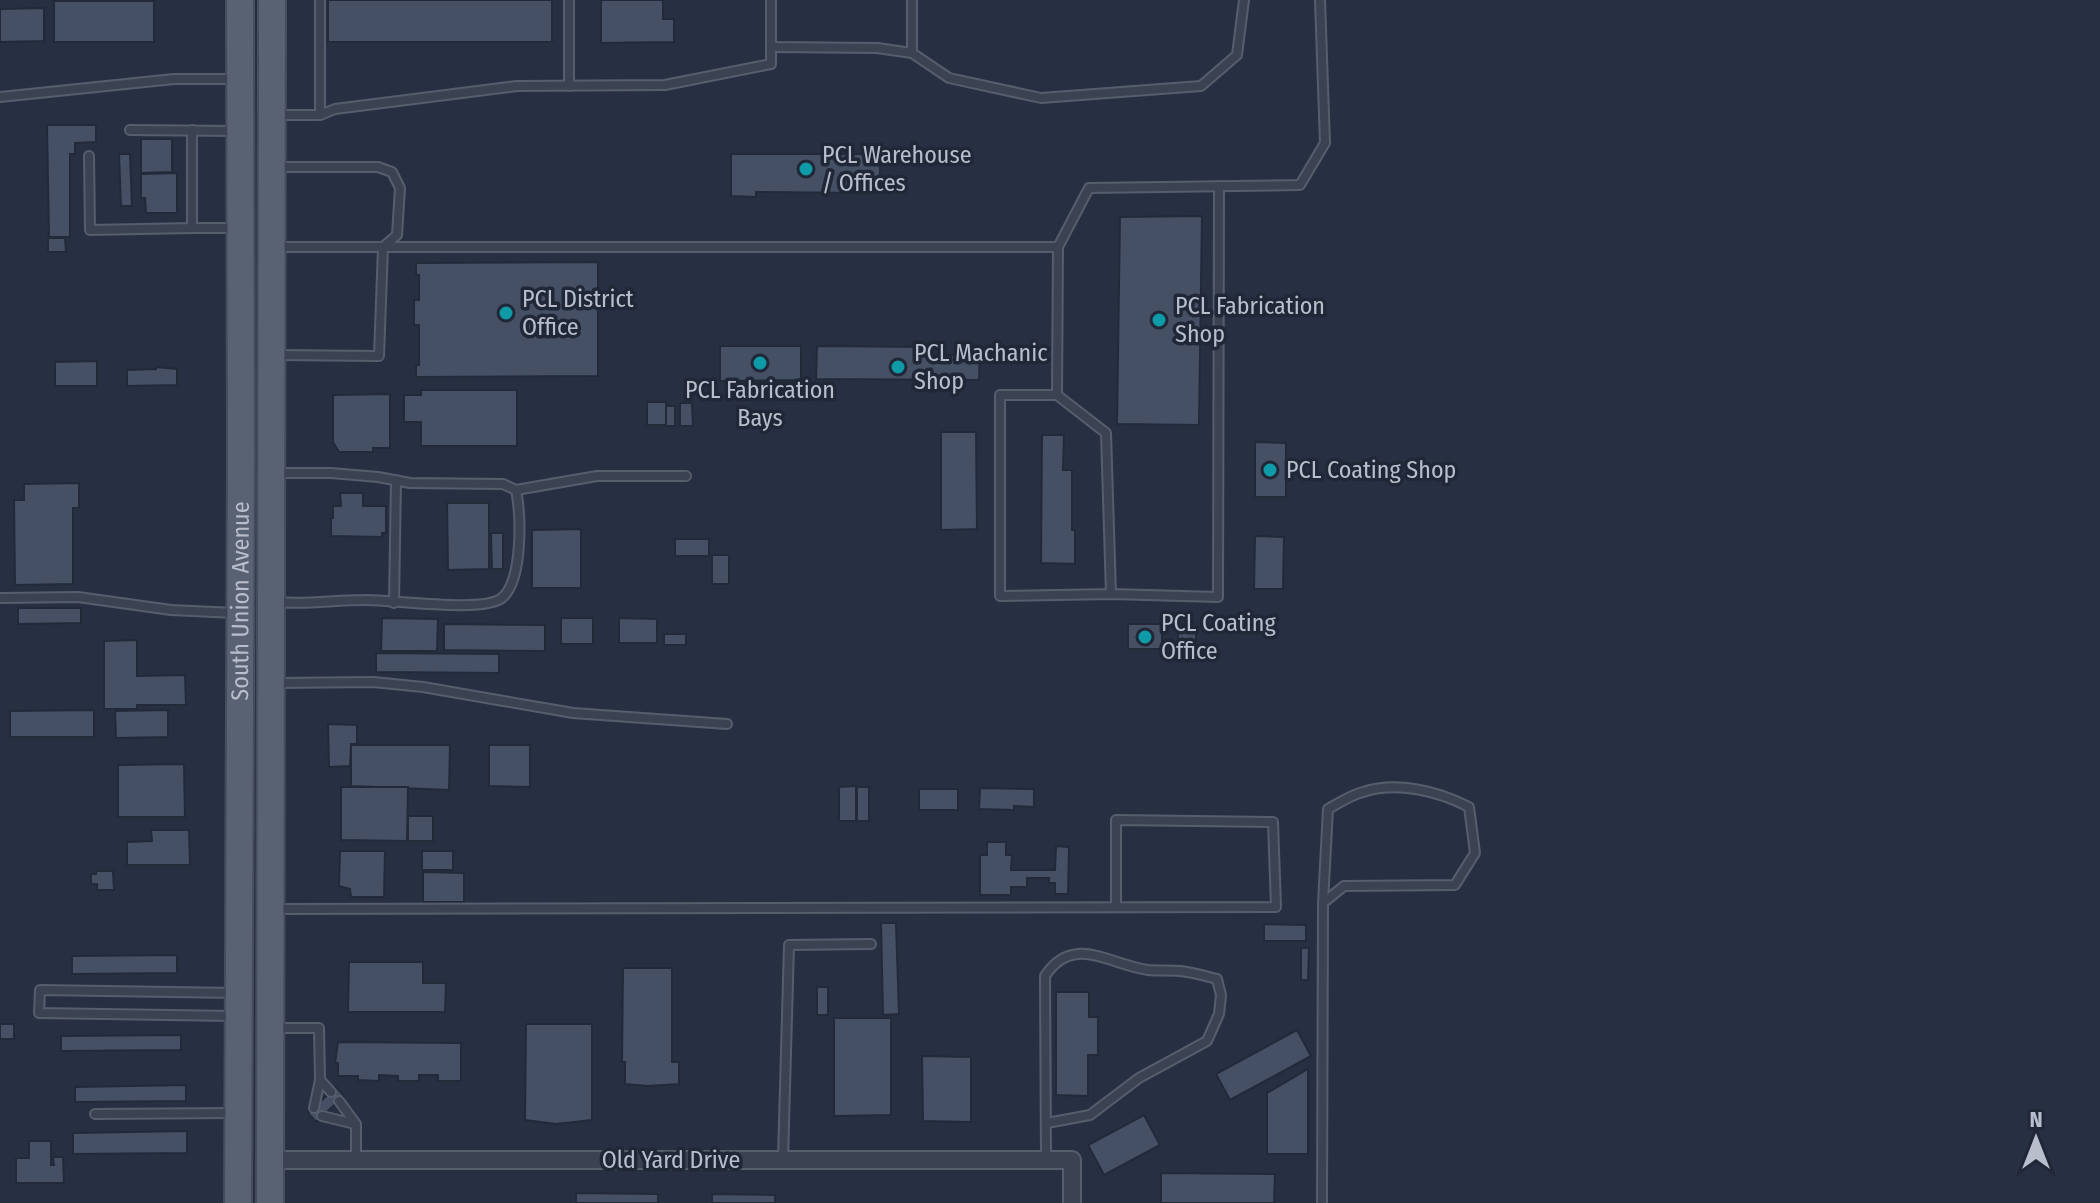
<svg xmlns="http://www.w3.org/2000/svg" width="2100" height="1203" viewBox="0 0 2100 1203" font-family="'Fira Sans Condensed',sans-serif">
  <rect width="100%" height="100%" fill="#273043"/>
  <g fill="#465065" stroke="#222a3a" stroke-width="2">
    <rect x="328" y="0" width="224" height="42"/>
    <polygon points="601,0 663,0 663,19 674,19 674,42 601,43"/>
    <rect x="54" y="1" width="100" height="41"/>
    <polygon points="44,8 44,41 0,42 0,9"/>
    <polygon points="47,125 96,125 96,142 75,143 75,154 70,154 70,237 49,237"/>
    <polygon points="141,139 172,139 172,172 141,173"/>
    <polygon points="119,154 130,154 132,206 121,206"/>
    <polygon points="731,154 880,154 880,184 855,184 855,193 756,192 756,197 731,196"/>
    <polygon points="177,173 177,213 146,213 145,198 141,198 141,174"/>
    <polygon points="1202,216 1199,425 1117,424 1120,217"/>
    <polygon points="48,238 65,238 66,252 48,252"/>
    <polygon points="598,262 598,376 416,377 416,365 419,365 419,325 414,325 414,300 419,300 419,275 416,275 416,263"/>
    <polygon points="720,346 801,346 801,380 720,381"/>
    <polygon points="817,346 930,347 930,355 956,355 956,347 980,347 979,380 816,379"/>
    <polygon points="97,361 97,386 55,386 55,362"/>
    <polygon points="156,367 177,369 177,385 127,386 127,370 156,369"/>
    <polygon points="421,390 517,390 517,446 421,446 421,422 404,422 404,395 421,395"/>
    <polygon points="390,394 390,448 373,448 373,452 339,452 333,442 333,395"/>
    <rect x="647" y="402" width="19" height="23"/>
    <polygon points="680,403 692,403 693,426 680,426"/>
    <rect x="666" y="406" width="9" height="20"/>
    <polygon points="941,432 976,432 977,529 941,530"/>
    <polygon points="1042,435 1064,435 1063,470 1072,470 1072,530 1075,530 1075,564 1041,563"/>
    <polygon points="1255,442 1286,443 1286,497 1255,497"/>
    <polygon points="79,483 79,508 73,508 73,584 15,585 14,500 24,500 24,484"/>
    <polygon points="340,493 363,493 363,506 386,506 386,533 382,533 382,537 331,536 331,518 333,518 333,506 341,506"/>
    <polygon points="447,503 489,503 489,569 448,570"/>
    <polygon points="581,529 581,588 532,588 532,530"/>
    <polygon points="491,533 503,533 503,569 492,569"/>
    <polygon points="1255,536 1284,537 1283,589 1254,589"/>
    <rect x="675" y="539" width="34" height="17"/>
    <rect x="712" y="555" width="17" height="29"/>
    <polygon points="18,608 81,608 81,623 18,624"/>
    <polygon points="382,618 438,619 437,651 381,651"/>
    <rect x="561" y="618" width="32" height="26"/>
    <polygon points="619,618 657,619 657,643 619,643"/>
    <polygon points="444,624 545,625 545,651 444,650"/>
    <rect x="1128" y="624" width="34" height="25"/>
    <rect x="1178" y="624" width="18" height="25"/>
    <rect x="664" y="634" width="22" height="11"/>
    <polygon points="137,640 137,676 185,675 186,705 137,705 137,709 104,709 104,641"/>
    <polygon points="376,653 499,654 499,673 376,672"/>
    <polygon points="94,710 94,737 10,737 10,711"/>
    <polygon points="168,710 168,737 116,738 115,711"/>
    <polygon points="328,724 357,725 357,744 351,744 350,766 329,767"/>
    <polygon points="351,745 450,745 449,790 351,786"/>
    <polygon points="489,745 530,745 530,787 489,786"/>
    <polygon points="184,764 185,817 118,817 118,765"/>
    <polygon points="856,786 856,821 839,821 839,787"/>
    <polygon points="341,787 408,787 407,841 341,840"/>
    <rect x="857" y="787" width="12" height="34"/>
    <polygon points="980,788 1034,789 1034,807 1014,806 1014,810 979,809"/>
    <rect x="919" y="789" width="39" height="21"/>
    <rect x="408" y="816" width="25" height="25"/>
    <polygon points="151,830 189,830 190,865 127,865 127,842 152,841"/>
    <polygon points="987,842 1006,842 1006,855 1012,855 1011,870 1055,870 1056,846 1069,847 1068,894 1055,894 1055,883 1049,883 1049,878 1027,878 1027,887 1011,887 1011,895 980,895 980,855 987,855"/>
    <polygon points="340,851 385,851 384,897 351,897 350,889 339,886"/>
    <rect x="422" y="851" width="31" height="19"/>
    <polygon points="96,871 113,871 114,890 97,890 97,884 91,884 91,874 96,874"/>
    <polygon points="423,872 464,873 464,902 423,902"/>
    <polygon points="881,923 896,923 899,1014 883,1015"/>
    <polygon points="1264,924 1306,925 1306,941 1264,941"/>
    <polygon points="1301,948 1309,948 1308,980 1301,980"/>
    <polygon points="177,955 177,973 72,974 72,956"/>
    <polygon points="349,962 423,962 423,983 446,983 445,1012 348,1012"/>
    <polygon points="623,968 672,968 672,1062 679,1062 679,1084 648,1086 625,1084 625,1062 622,1062"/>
    <rect x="817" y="987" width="11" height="28"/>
    <polygon points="1056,992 1089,992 1089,1017 1098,1017 1098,1055 1088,1055 1088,1096 1056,1095"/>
    <polygon points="834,1018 891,1018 891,1115 834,1116"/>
    <rect x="0" y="1024" width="14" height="15"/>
    <polygon points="526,1024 592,1024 592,1120 556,1124 525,1120"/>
    <polygon points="1297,1030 1311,1056 1230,1100 1216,1074"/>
    <polygon points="181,1035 181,1050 61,1051 61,1036"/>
    <polygon points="338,1042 461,1043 461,1081 438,1081 438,1075 419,1075 419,1081 398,1081 398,1076 379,1075 379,1081 358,1080 358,1076 338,1076 338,1063 335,1063"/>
    <polygon points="922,1056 971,1057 971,1122 923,1121"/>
    <polygon points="1308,1069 1308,1154 1267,1154 1267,1093"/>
    <polygon points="186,1085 186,1101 75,1102 75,1087"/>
    <polygon points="336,1087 344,1096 316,1122 308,1113"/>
    <polygon points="1144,1115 1160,1145 1104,1175 1088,1145"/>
    <polygon points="187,1131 187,1153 73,1154 73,1133"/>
    <polygon points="29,1141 51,1141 51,1165 54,1165 53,1157 63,1157 64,1183 16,1183 16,1158 29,1158"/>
    <polygon points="1161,1173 1275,1174 1274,1203 1161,1203"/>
    <polygon points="576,1193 658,1194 658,1203 576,1203"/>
    <polygon points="712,1194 775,1195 775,1203 712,1203"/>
  </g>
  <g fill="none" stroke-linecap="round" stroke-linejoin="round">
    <g stroke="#565e6d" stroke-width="12">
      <g id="service">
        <polyline points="569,0 569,86"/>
        <polyline points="771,47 877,48 912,53 949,78 1041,98 1201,86 1237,55 1244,0"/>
        <polyline points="912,53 912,0"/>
        <polyline points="0,97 174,79 238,79"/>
        <polyline points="276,115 320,115 335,109 517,86 665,85 771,64 771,0"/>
        <polyline points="320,115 320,0"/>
        <polyline points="130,130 235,131"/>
        <polyline points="89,156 90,230 192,228 192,130"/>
        <polyline points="275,167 378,167 392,172 400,188 397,235 383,247 379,356 276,355"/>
        <polyline points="192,228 235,228"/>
        <polyline points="277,247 1058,247"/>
        <polyline points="1057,395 1058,247 1089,188 1300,185 1325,143 1320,0"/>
        <path d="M276 473H331L378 477 410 483 503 484 516 490C521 515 523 578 503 597 486 614 390 599 363 600 333 600 306 605 277 602"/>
        <polyline points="516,490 597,476 686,476"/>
        <polyline points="1111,594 1106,433 1057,395 1000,395 1000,596 1111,594 1218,597 1219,186"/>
        <polyline points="0,598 78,597 171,610 235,613"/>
        <polyline points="394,603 396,480"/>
        <polyline points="276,683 373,682 423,687 573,713 727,724"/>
        <polyline points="276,909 1276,907 1273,822 1116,820 1116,907"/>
        <polyline points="234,1016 39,1013 40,990 237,993"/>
        <polyline points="272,1028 319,1028 320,1080 331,1092"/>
        <polyline points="339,1101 356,1124 356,1159"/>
        <polyline points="314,1108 320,1080"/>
        <polyline points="95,1114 234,1113"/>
        <polyline points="322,1116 355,1124"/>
        <polyline points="783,1159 789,945 871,944"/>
        <path d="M1046 1159 1045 976C1073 933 1110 965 1148 970 1159 971 1169 970 1180 971 1192 972 1205 976 1217 979L1221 995 1219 1014 1207 1041 1139 1078 1090 1115 1047 1123"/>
        <path d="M1322 1203 1323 903 1328 809C1339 803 1351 795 1363 792 1397 781 1438 791 1469 807L1475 853 1455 885 1344 886 1323 903"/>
      </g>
    </g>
    <g stroke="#565e6d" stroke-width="20">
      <polyline id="minor" points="270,1160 1072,1160 1072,1203"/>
    </g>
    <g stroke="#454c5c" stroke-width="30">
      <g id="primary">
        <path id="s1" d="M238 1203 241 456 240 0"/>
        <polyline points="270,1203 272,0"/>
      </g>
    </g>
    <use href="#service" stroke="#3b4352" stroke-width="8"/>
    <use href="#minor" stroke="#3b4352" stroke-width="16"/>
    <use href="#primary" stroke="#596272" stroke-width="26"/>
  </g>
  <g fill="#0f9aa8" stroke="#202838" stroke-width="3">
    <circle cx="806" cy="169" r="8"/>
    <circle cx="506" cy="313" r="8"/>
    <circle cx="1159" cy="320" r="8"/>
    <circle cx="760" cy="363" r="8"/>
    <circle cx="898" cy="367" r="8"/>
    <circle cx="1270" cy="470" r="8"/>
    <circle cx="1145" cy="637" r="8"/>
  </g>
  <g text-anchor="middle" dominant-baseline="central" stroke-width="7" stroke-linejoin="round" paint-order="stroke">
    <g font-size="24" fill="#b8becc" stroke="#202838" text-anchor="start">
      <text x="822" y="155">PCL Warehouse<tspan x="822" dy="28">/ Offices</tspan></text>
      <text x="522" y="299">PCL District<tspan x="522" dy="28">Office</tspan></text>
      <text x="1175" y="306">PCL Fabrication<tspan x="1175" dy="28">Shop</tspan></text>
      <text x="914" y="353">PCL Machanic<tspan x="914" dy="28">Shop</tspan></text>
      <text x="760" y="390" text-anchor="middle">PCL Fabrication<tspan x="760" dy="28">Bays</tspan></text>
      <text x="1286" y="470">PCL Coating Shop</text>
      <text x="1161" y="623">PCL Coating<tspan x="1161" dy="28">Office</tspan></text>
    </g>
    <g font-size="24" fill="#b8becc" stroke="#202838">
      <text stroke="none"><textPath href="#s1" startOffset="602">South Union Avenue</textPath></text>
      <text x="671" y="1160">Old Yard Drive</text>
    </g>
  </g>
  <g transform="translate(2036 1139)" stroke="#202838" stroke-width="6" paint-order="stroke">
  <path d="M0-6L14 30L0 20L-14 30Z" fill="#b8becc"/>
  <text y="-12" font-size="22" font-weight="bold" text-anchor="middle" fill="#b8becc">N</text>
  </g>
</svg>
